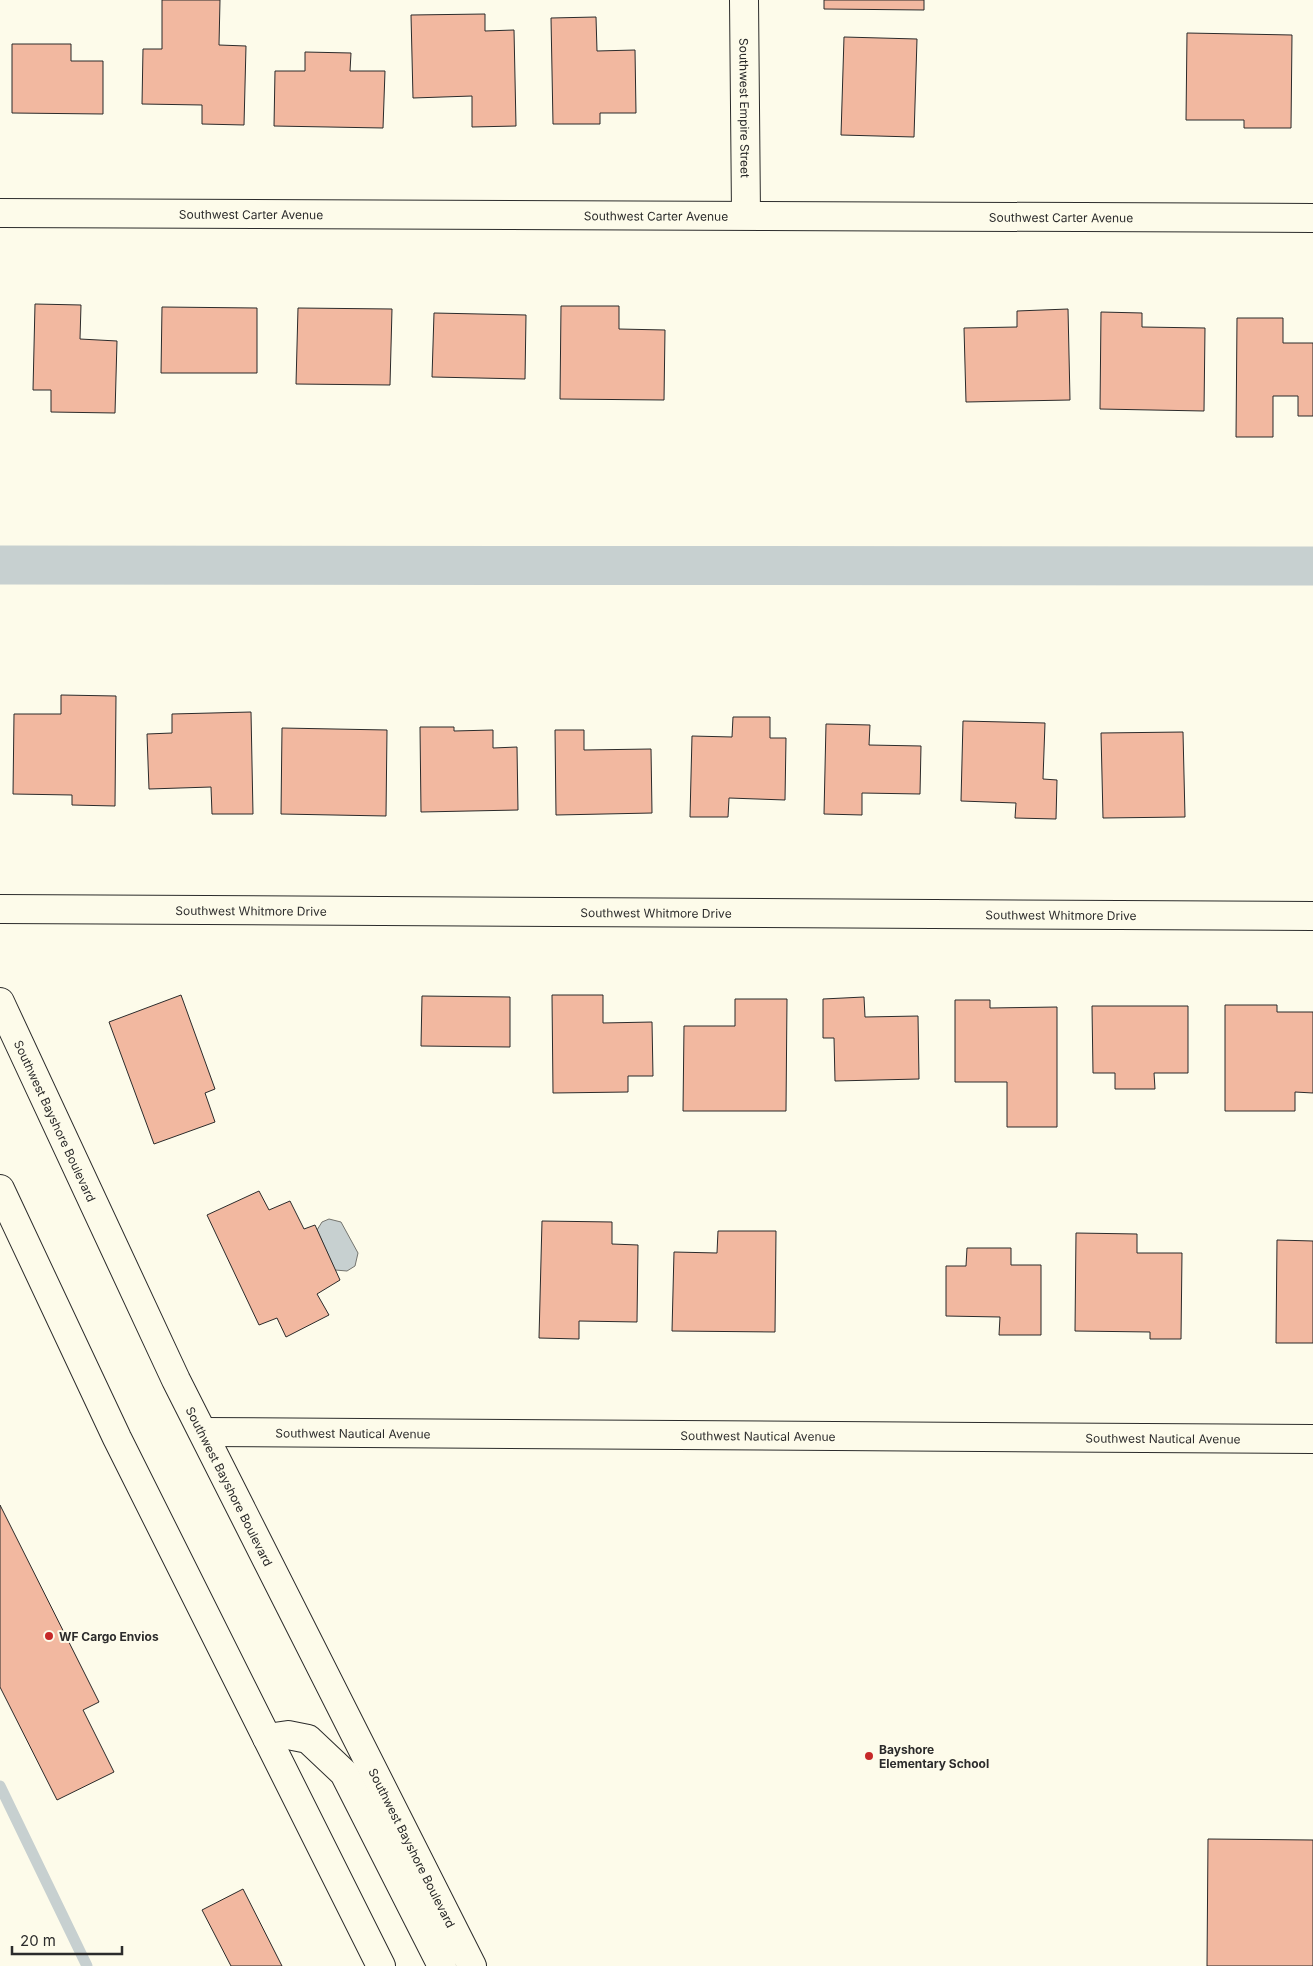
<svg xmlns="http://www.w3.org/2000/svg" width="1313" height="1966" viewBox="0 0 1313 1966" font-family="Inter,sans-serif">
  <rect width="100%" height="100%" fill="#fdfbea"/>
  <polygon fill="#c7d0d0" stroke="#74746e" points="329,1219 341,1222 358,1253 355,1266 347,1271 335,1270 317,1230 322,1222"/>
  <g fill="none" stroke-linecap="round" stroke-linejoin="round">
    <polyline stroke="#c7d0d0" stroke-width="11" points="0,1786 87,1966"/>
    <polyline stroke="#c7d0d0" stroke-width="39" points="0,565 1313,566"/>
  </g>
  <g fill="#f2b8a0" stroke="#2b2b2b">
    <polygon points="162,0 220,0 219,45 246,46 244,125 202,124 202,105 142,104 143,49 162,49"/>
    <polygon points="824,0 924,0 924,10 824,9"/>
    <polygon points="485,14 485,31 514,30 516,126 472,127 472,96 413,98 411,15"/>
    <polygon points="596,17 597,51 635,50 636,113 600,113 600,124 553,124 551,18"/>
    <polygon points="1187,33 1292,35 1291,128 1244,128 1244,120 1186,120"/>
    <polygon points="844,37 917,39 914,137 841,135"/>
    <polygon points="12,44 71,44 71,61 103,61 103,114 12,113"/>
    <polygon points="305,52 351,53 350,71 385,71 383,128 274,126 275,71 305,71"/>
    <polygon points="35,304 81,305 80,339 117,341 115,413 51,412 51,390 33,390"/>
    <polygon points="561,306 619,306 619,329 665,330 664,400 560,399"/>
    <polygon points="162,307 257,308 257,373 161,373"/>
    <polygon points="298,308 392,309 390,385 296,384"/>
    <polygon points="1068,309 1070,400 966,402 964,328 1017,327 1017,311"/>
    <polygon points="1101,312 1142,313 1142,327 1205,328 1204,411 1100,409"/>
    <polygon points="434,313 526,315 525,379 432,377"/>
    <polygon points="1237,318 1283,318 1283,343 1313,343 1313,416 1298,416 1298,396 1273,396 1273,437 1236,437"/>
    <polygon points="61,695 116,696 115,806 72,805 72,795 13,794 14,714 61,714"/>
    <polygon points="251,712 253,814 212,814 211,787 149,789 147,734 172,733 172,714"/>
    <polygon points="733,717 770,717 770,738 786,738 785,800 729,798 728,817 690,817 692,736 732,737"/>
    <polygon points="963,721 1045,723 1043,779 1057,780 1056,819 1015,818 1016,803 961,801"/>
    <polygon points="826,724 870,725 869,745 921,746 920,794 862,793 862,815 824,814"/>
    <polygon points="420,727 454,727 454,731 493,730 493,748 517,747 518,810 421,812"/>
    <polygon points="282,728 387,730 386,816 281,814"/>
    <polygon points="555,730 584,730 584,750 651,749 652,813 556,815"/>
    <polygon points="1183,732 1185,817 1103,818 1101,733"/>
    <polygon points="181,995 215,1089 205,1093 215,1122 154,1144 109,1022"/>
    <polygon points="552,995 603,995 603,1023 652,1022 653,1076 628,1076 628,1092 553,1093"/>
    <polygon points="422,996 510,997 510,1047 421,1046"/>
    <polygon points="864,997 865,1017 918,1016 919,1079 835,1081 834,1038 823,1038 823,999"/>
    <polygon points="735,999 787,999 786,1111 683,1111 684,1026 735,1026"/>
    <polygon points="955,1000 990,1000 990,1008 1057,1007 1057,1127 1007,1127 1007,1082 955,1082"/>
    <polygon points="1225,1005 1277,1005 1277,1012 1313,1012 1313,1093 1295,1092 1295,1111 1225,1111"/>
    <polygon points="1092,1006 1188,1006 1188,1073 1154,1073 1155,1089 1115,1089 1115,1073 1093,1073"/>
    <polygon points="259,1191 269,1210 290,1201 304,1229 315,1225 340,1280 317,1294 329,1315 286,1337 277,1318 259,1325 207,1215"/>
    <polygon points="542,1221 612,1222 612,1244 638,1245 637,1322 579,1321 579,1339 539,1338"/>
    <polygon points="718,1231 776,1231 775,1332 672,1331 674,1252 717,1253"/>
    <polygon points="1076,1233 1137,1234 1137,1253 1182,1253 1181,1339 1150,1339 1150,1332 1075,1331"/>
    <polygon points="1277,1240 1313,1241 1313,1343 1276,1343"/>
    <polygon points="967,1248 1011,1248 1011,1265 1041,1265 1041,1335 999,1335 1000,1317 946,1316 946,1266 966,1266"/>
    <polygon points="0,1505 99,1702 83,1710 114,1772 57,1800 0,1687"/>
    <polygon points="1208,1839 1313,1840 1313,1966 1207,1966"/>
    <polygon points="243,1889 282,1966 231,1966 202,1910"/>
  </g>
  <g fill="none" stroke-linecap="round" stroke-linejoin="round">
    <g stroke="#2b2b2b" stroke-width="30">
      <g id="minor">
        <path id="s1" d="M744 0 746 214"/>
        <path id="s2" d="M0 213 1313 218"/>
        <path id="s3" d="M0 909 1313 916"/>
        <path id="s4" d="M203 1432 1313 1439"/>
      </g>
    </g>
    <g stroke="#2b2b2b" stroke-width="30">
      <g id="secondary">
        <path id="s5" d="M0 1002 176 1380 472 1966"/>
        <polyline points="0,1189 117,1438 381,1966"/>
        <polyline points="267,1738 288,1735 308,1739 344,1773 442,1966"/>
      </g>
    </g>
    <use href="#minor" stroke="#fdfbea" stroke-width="28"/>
    <use href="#secondary" stroke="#fdfbea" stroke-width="28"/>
  </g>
  <g fill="#c62828" stroke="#fdfbea" stroke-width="2">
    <circle cx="49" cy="1636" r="5"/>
    <circle cx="869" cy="1756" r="5"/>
  </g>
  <g text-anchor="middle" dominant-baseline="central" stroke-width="4" stroke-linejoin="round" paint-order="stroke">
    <g font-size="12" fill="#2b2b2b" stroke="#fdfbea">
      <text stroke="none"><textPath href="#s1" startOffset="108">Southwest Empire Street</textPath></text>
      <text stroke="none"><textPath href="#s2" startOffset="251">Southwest Carter Avenue</textPath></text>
      <text stroke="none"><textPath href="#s2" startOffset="656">Southwest Carter Avenue</textPath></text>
      <text stroke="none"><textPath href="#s2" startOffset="1061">Southwest Carter Avenue</textPath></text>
      <text stroke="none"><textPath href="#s3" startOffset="251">Southwest Whitmore Drive</textPath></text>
      <text stroke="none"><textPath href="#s3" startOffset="656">Southwest Whitmore Drive</textPath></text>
      <text stroke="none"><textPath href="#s3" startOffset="1061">Southwest Whitmore Drive</textPath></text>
      <text stroke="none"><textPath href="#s5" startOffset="131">Southwest Bayshore Boulevard</textPath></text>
      <text stroke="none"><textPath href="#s4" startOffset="150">Southwest Nautical Avenue</textPath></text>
      <text stroke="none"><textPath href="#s4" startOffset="555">Southwest Nautical Avenue</textPath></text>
      <text stroke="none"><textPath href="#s4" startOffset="960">Southwest Nautical Avenue</textPath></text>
      <text stroke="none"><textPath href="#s5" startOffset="536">Southwest Bayshore Boulevard</textPath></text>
      <text stroke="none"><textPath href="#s5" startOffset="941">Southwest Bayshore Boulevard</textPath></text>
    </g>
    <g font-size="12" font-weight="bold" fill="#2b2b2b" stroke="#fdfbea" text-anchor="start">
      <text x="59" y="1636">WF Cargo Envios</text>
      <text x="879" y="1749">Bayshore<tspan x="879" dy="14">Elementary School</tspan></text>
    </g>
  </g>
  <path d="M12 1946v8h110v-8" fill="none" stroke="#2b2b2b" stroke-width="2.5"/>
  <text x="20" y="1946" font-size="15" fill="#2b2b2b" stroke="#fdfbea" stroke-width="4" paint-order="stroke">20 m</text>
</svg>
